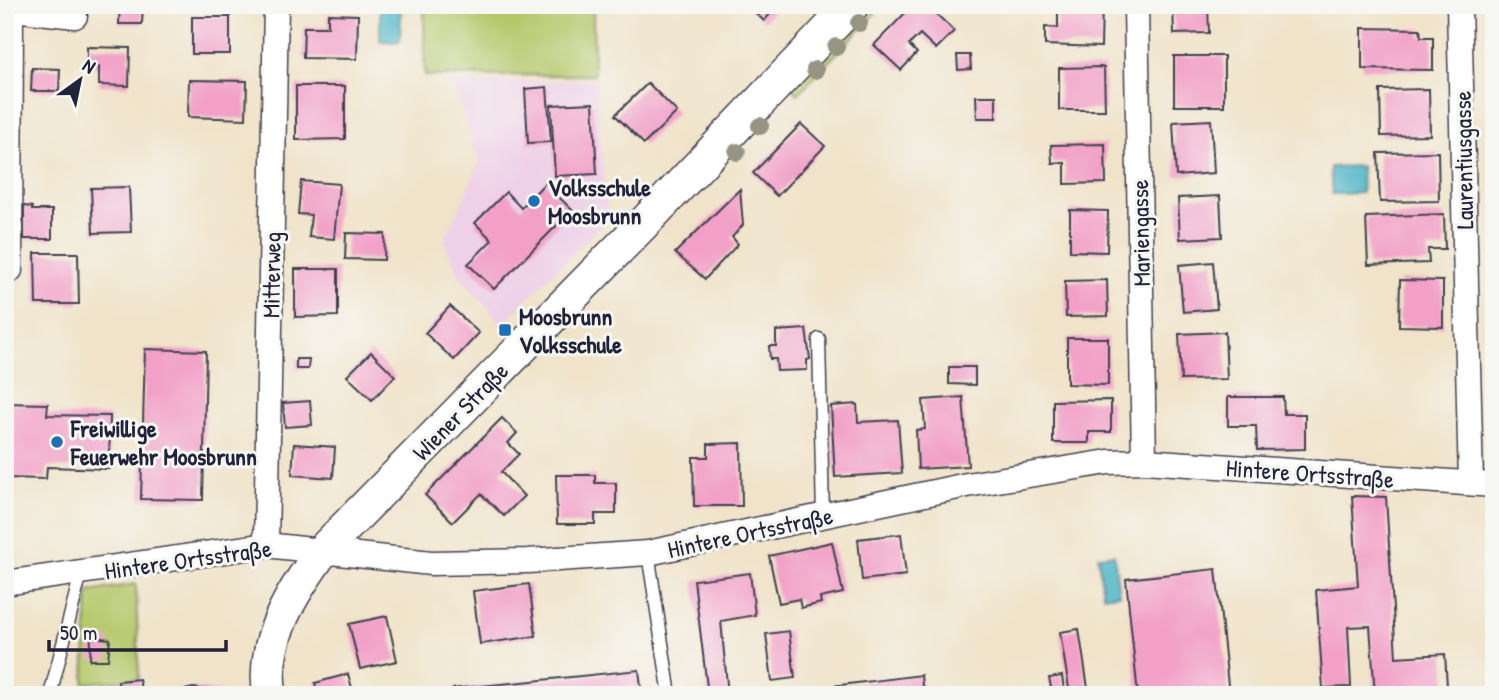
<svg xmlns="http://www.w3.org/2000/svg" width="1499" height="700" viewBox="0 0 1499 700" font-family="'Patrick Hand',sans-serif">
  <rect width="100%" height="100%" fill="#f6f6f2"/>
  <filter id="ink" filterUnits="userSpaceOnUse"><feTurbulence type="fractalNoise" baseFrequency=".0143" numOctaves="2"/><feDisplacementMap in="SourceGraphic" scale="14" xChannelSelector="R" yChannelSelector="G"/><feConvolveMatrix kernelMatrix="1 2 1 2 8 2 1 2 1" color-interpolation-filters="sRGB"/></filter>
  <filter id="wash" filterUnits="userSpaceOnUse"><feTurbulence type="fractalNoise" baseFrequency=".00686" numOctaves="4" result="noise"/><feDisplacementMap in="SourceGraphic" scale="28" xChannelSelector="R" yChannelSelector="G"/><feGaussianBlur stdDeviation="1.57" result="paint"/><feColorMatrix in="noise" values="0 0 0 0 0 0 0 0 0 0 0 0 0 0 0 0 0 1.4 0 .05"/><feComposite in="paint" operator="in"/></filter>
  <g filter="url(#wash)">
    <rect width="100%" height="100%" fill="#f0e3c9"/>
    <polygon fill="#eed0e8" points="595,80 608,218 502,324 458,274 444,241 480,162 452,83"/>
    <g fill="#b5c86b" stroke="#6c7553" stroke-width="2">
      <polygon points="424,5 593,5 594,75 425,76"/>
      <polygon points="871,5 883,5 798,94 790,87"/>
      <polygon points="136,584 139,679 84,683 88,592"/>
    </g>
    <g fill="#46b2c3" stroke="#346a7f" stroke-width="2">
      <polygon points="380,5 401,5 400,42 380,41"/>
      <polygon points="1361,166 1362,193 1332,194 1330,167"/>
      <polygon points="1114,554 1119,594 1103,596 1098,556"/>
    </g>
    <g id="blocks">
      <g fill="#f2a0c7">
        <polygon points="120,5 143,5 142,24 119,24"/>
        <polygon points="747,5 778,5 764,21"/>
        <polygon points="913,5 927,5 954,31 936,49 920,34 909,45 917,53 901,70 874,45"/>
        <polygon points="1058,5 1102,5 1101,47 1045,45 1045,27 1058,28"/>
        <polygon points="1173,5 1208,5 1209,33 1174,34"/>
        <polygon points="328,14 358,15 357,59 303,58 304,27 328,27"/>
        <rect x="192" y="17" width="38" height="37"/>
        <polygon points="1362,28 1420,29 1421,37 1433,37 1433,70 1362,69"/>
        <polygon points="1490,32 1494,32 1494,74 1491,74"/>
        <polygon points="87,47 130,48 129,86 99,85 99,67 87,67"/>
        <polygon points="957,55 970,55 971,69 958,70"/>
        <rect x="1174" y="56" width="50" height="50"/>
        <polygon points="1104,67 1105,110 1059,110 1059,68"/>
        <polygon points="32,68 60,69 59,91 31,91"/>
        <polygon points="189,80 247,81 246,119 188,117"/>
        <polygon points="648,83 677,112 644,144 615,115"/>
        <polygon points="296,86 345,86 345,139 296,140"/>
        <polygon points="547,87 551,142 528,143 525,89"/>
        <polygon points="1429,89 1430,135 1381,136 1380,90"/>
        <polygon points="976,96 996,96 996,118 977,118"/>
        <polygon points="593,103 597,174 555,176 551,105"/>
        <polygon points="1211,120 1214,173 1176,176 1173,122"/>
        <polygon points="801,124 825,146 777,196 753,173"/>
        <polygon points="1105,144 1106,183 1065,184 1065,163 1052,163 1051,145"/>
        <polygon points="1438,152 1439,201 1380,202 1378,153"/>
        <polygon points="301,181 339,184 334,239 309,237 311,215 298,214"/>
        <polygon points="545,183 572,210 494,289 468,264 492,240 475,223 506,192 521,208"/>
        <polygon points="129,187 131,232 93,233 91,188"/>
        <polygon points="740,189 743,225 732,237 738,244 705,279 675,253"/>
        <polygon points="1220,196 1222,237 1180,239 1178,198"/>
        <polygon points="24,206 32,207 32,210 52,210 52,239 24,239"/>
        <polygon points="1070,210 1108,211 1107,252 1070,251"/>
        <polygon points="1444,214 1445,249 1428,249 1429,263 1368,265 1366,217"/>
        <polygon points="346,233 385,234 384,260 345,259"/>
        <polygon points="35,253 78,253 79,304 36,304"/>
        <polygon points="1213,262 1217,309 1183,312 1179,265"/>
        <polygon points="295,269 338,269 338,316 295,317"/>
        <polygon points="1107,280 1108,316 1066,317 1065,281"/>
        <polygon points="1400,280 1443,281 1443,327 1399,326"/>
        <polygon points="450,306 479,333 454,360 425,333"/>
        <polygon points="806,329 810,359 807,360 807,370 777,371 776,359 770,359 769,346 776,346 776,331"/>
        <polygon points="1225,332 1227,379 1181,380 1179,334"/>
        <polygon points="1067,338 1108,338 1108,385 1067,384"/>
        <polygon points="145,349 206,351 203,500 141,499"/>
        <polygon points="371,352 395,376 372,400 347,376"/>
        <polygon points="296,359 309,359 308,369 296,369"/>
        <polygon points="949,367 975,367 975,385 949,384"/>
        <polygon points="963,397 968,466 918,469 916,430 925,429 923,400"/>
        <polygon points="1228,397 1283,397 1284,414 1305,414 1305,449 1257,450 1256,426 1228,426"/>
        <polygon points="1111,400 1111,432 1089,432 1089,443 1053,443 1053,401"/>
        <polygon points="310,401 312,425 285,427 283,403"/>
        <polygon points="5,403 48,404 47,415 110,416 109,469 47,467 46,479 5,478"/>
        <polygon points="857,404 858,422 898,420 902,473 835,477 831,406"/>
        <polygon points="502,418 517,433 508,443 519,454 501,472 524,496 504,516 481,494 453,522 425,495"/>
        <polygon points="741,443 742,506 694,506 693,457 708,457 708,444"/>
        <polygon points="294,444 335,447 333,478 292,475"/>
        <polygon points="556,475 595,475 595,483 616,483 616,514 595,514 595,524 557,524"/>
        <polygon points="1352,496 1386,497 1396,657 1445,654 1447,686 1399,690 1399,695 1375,695 1370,626 1348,627 1351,687 1323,688 1316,590 1358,586"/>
        <polygon points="901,534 906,575 862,580 858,539"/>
        <polygon points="832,542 843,593 820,598 821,603 801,608 799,599 779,603 769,556"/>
        <polygon points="1216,569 1229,695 1138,695 1126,579"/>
        <polygon points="750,573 755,615 721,621 728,695 708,695 694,580"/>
        <polygon points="529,584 536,636 480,644 473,591"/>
        <polygon points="387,616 397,661 360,669 349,624"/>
        <polygon points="1079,629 1089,695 1070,695 1060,632"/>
        <polygon points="789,631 795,678 772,681 766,634"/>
        <polygon points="91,637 110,639 108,660 90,660"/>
        <polygon points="639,670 642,695 454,695 453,689"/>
        <polygon points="348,674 354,695 318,695 315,683"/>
        <polygon points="921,675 923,695 792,695 792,691"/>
        <polygon points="1062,676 1064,690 1052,692 1049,678"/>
        <polygon points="139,679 142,695 120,695 118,681"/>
        <polygon points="193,688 227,693 227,695 164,695"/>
      </g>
    </g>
  </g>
  <g filter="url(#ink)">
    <use href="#blocks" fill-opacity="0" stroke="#413f50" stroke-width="2"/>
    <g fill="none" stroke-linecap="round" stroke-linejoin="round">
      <g stroke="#413f50" stroke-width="15">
        <g id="service">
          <polyline points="819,339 823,517"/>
          <polyline points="648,553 670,695"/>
          <polyline points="50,695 81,573"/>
        </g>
      </g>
      <g stroke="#413f50" stroke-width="27">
        <g id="minor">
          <polyline points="1136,5 1144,461"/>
          <polyline points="1459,5 1471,483"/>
          <polyline points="5,8 75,16"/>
          <polyline points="5,274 10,270 11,9"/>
          <polyline points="266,545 276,5"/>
          <polyline points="5,583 266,545 431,563 528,561 648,553 967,485 1108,462 1144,461 1494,485"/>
        </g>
      </g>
      <g stroke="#413f50" stroke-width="36">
        <path id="secondary" d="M270 695C260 641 293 591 323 550L646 221 852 5"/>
      </g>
      <use href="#service" stroke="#fff" stroke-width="12"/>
      <use href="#minor" stroke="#fff" stroke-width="24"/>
      <use href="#secondary" stroke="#fff" stroke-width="33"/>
    </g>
    <g fill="#979483">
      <circle cx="859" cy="23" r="9"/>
      <circle cx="836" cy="47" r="9"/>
      <circle cx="815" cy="70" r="9"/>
      <circle cx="760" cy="126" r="9"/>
      <circle cx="737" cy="152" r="9"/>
    </g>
  </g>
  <g fill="#1f6fb2" stroke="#f6f6f2" stroke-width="2.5">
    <circle cx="534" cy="201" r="7"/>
    <rect x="498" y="323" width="14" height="14" rx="3.5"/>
    <circle cx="57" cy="442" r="7"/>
  </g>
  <g text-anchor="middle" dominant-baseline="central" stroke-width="6" stroke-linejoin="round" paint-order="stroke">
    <g font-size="24" fill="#22223b" stroke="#f6f6f2">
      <text transform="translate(1463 160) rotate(-91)">Laurentiusgasse</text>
      <text transform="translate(1140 233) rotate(-91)">Mariengasse</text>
      <text transform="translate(271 275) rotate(-89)">Mitterweg</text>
      <text transform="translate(460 411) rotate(-46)">Wiener Straße</text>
      <text transform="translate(1310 473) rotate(4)">Hintere Ortsstraße</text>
      <text transform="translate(750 532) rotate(-12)">Hintere Ortsstraße</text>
      <text transform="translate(188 559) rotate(-8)">Hintere Ortsstraße</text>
    </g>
    <g font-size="24" font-weight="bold" fill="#22223b" stroke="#f6f6f2" text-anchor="start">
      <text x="548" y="187">Volksschule<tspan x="548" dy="28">Moosbrunn</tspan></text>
      <text x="519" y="316">Moosbrunn<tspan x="519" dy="28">Volksschule</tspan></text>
      <text x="71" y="428">Freiwillige<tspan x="71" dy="28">Feuerwehr Moosbrunn</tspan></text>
    </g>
  </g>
  <rect width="1499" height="700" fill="none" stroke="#f6f6f2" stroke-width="28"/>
  <g transform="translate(80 80) rotate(33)" stroke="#f6f6f2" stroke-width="5" paint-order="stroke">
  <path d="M0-5L12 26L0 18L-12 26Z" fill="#22223b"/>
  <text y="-10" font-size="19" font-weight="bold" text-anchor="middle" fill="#22223b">N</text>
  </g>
  <path d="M49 640v10h177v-10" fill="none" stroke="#22223b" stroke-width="3.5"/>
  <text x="60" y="640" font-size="21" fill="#22223b" stroke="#f6f6f2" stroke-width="5" paint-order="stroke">50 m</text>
</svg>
